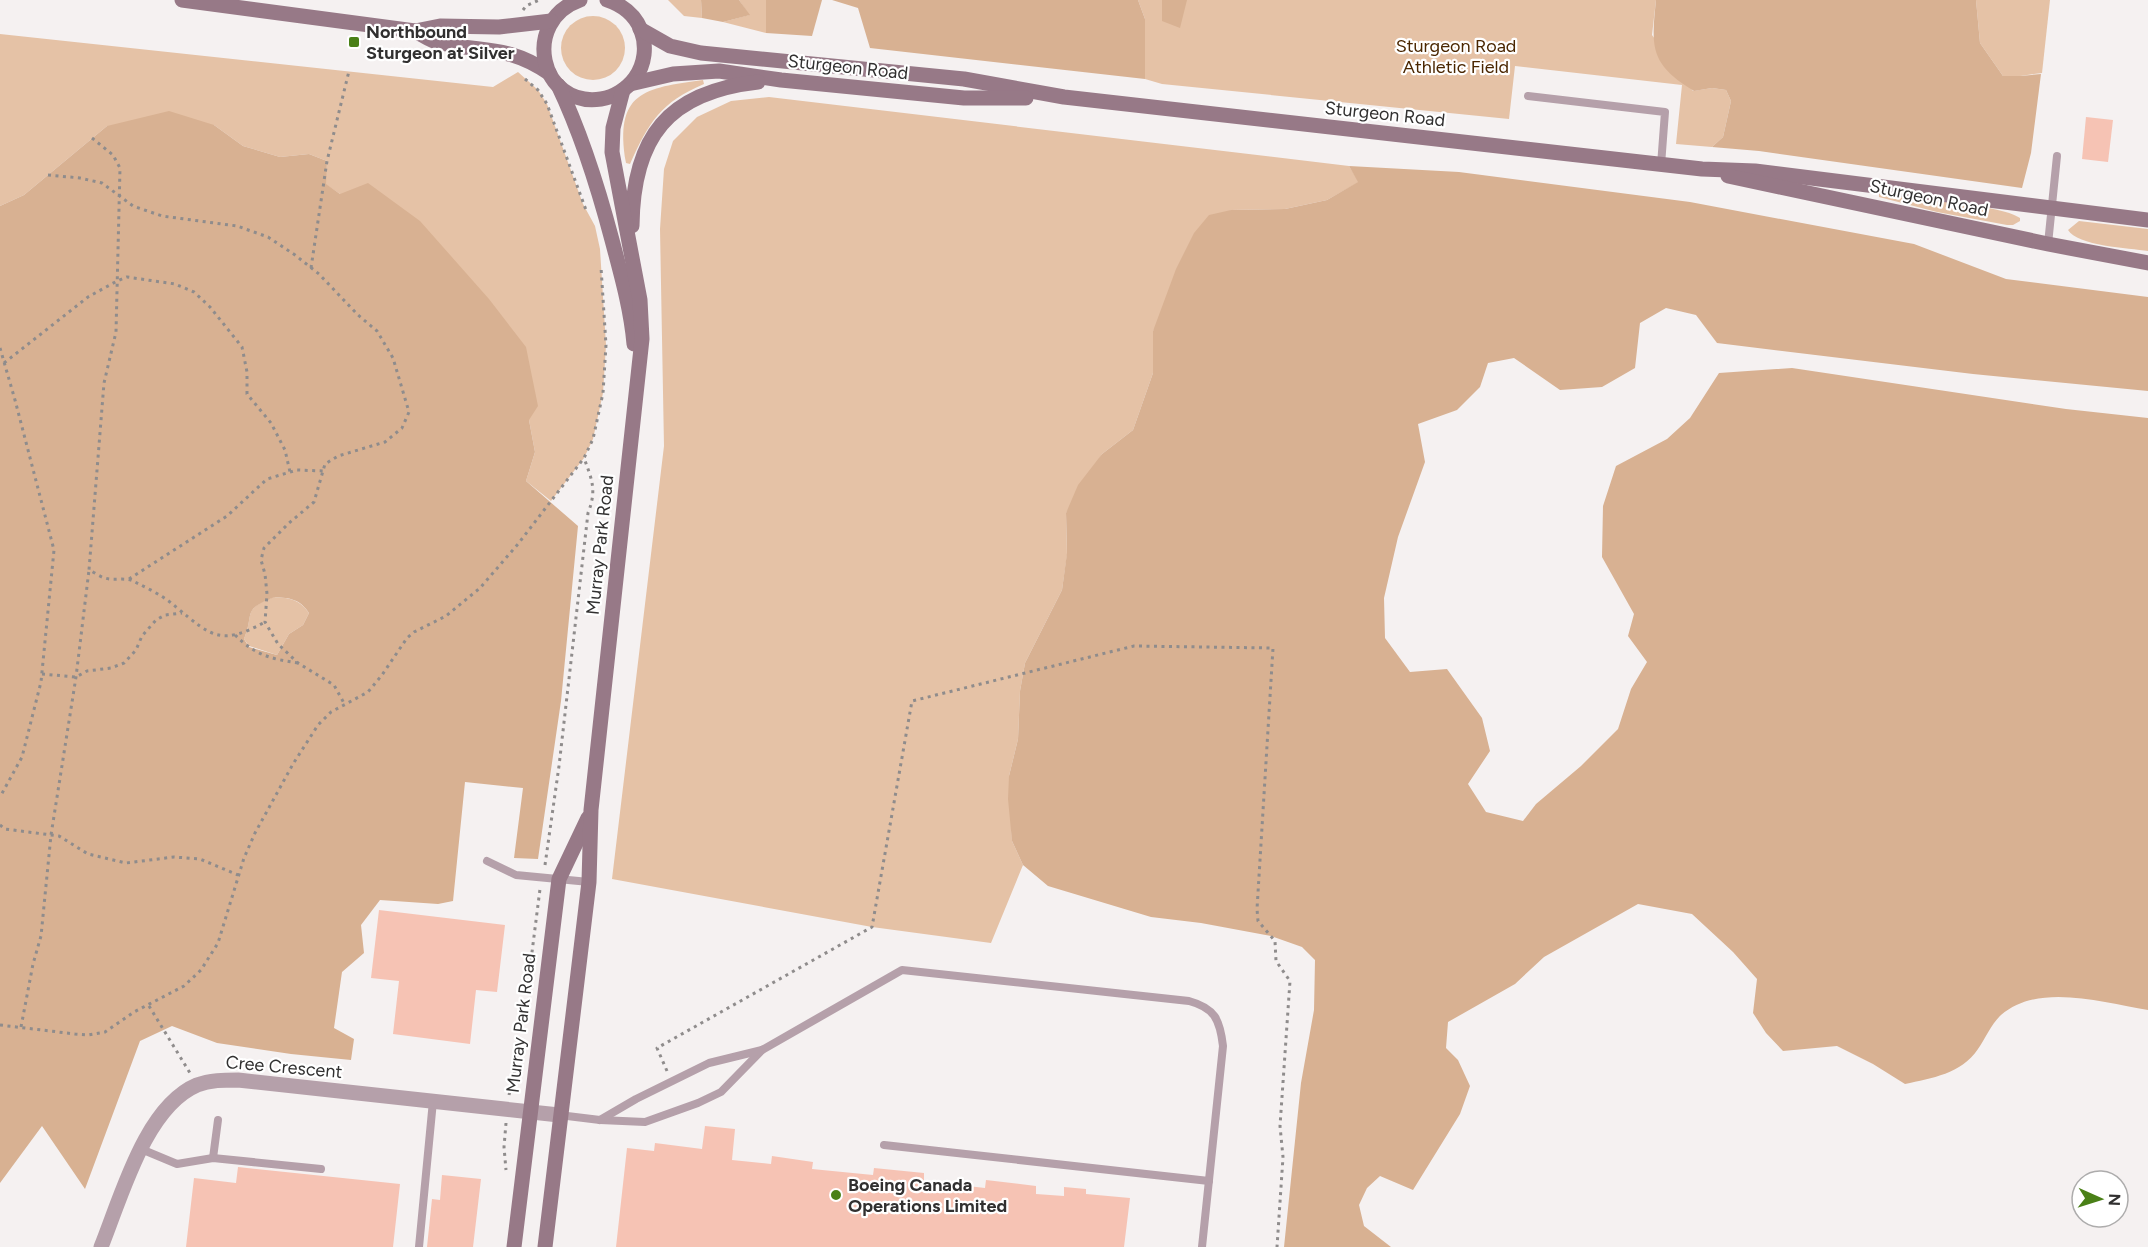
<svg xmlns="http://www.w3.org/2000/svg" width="2148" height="1247" viewBox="0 0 2148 1247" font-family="Figtree,sans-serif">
  <rect width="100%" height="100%" fill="#f5f1f1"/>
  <g fill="#e5c2a6">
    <polygon points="668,0 701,0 702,18 684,16"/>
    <polygon points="739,0 766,0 766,33 723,22 749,15"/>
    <polygon points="1138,0 1162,0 1162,21 1171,0 1656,0 1652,35 1693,91 1712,88 1726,90 1731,101 1723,137 1712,147 1676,144 1682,85 1515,66 1509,119 1162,84 1145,79 1145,19"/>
    <polygon points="1976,0 2050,0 2042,73 2020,76 2003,76 1980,43"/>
    <circle cx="593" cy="48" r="32"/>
    <polygon points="0,34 493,87 518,72 538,90 547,104 583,204 595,226 600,249 606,345 603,393 593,439 584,458 551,501 526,481 535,452 529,420 340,194 325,184 327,161 309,154 280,157 243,146 214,125 107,126 24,195 0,206"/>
    <path d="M703 80 704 84C661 102 649 122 630 164L626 163C614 92 644 88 703 80Z"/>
    <polygon points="769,97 1349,166 1359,182 1327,200 1285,209 1231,210 1153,331 1153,373 1133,430 1102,454 1066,513 1067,555 1062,590 1025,663 1020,691 1018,739 1009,776 1012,841 1023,865 991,943 872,927 612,879 664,446 660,229 664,169 673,141 697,117 731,101"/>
    <path d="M1879 194C1908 198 2000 204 2020 218V221L2013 225H2007L1937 212 1879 197Z"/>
    <path d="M2079 221 2148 229V251C2129 248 2077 246 2068 230Z"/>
    <path d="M274 597C291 598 300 600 309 613L303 625 289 634 277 655 249 646 244 639C255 612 241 610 274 597Z"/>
  </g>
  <g fill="#d8b192" fill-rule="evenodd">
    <polygon points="701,0 739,0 750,15 723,22 702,18"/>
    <polygon points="766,0 822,0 812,36 766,33"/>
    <polygon points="832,0 1138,0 1145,19 1145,79 870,48 858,8"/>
    <polygon points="1162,0 1187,0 1180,28 1162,21"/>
    <path d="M1656 0H1976L1980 43 2003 76H2020L2041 74 2031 153 2022 188 1759 151 1712 147 1723 137 1731 101 1726 90 1712 88 1694 91C1650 64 1651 48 1656 0Z"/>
    <path d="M169 111 214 125 243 146 280 157 309 154 327 161 326 184 340 194 368 183 420 221 489 299 526 347 538 406 529 420 535 452 526 481 578 526 561 701 538 859 514 858 523 788 465 782 453 901 438 904 380 900 361 925 364 953 342 972 334 1028 354 1039 351 1060 291 1054 217 1043 172 1026 140 1041 85 1189 42 1126 0 1183V206L24 195 107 126ZM275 597C290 598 300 599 309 613L303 625 289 634 277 655 249 647 244 639C255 612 241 610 275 597Z"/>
    <path d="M1349 166 1459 172 1690 202 1914 244 2006 279 2148 297V391L1973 374 1717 343 1696 315 1666 308 1640 323 1635 368 1602 387 1560 390 1514 358 1488 363 1480 387 1457 410 1418 424 1425 462 1398 537 1384 598 1385 638 1410 672 1447 669 1482 718 1490 751 1468 784 1486 812 1523 821 1536 804 1581 766 1618 729 1631 689 1647 662 1628 636 1634 614 1602 557 1603 506 1616 466 1667 439 1690 418 1719 373 1792 368 2066 409 2148 418V1010C2104 1003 2039 982 2001 1015 1992 1023 1985 1039 1978 1049 1961 1074 1932 1078 1905 1084L1873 1064 1837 1046 1783 1051 1766 1033 1753 1013 1757 979 1733 952 1692 914 1638 904 1544 957 1515 984 1448 1022 1446 1048 1458 1060 1470 1086 1460 1114 1413 1190 1380 1176 1367 1188 1359 1205 1364 1226 1391 1247H1284L1301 1083 1314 1010 1315 960 1302 947 1271 936 1201 923 1151 917 1048 886 1023 865 1012 841 1008 799 1009 776 1018 739 1020 691 1025 663 1062 590 1067 553 1066 513 1078 485 1102 454 1133 430 1153 373V331L1176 269 1194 233 1209 215 1231 210 1285 209 1327 200 1358 182Z"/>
  </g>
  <g fill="#f6c3b4">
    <polygon points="2086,117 2113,120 2108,162 2082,159"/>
    <polygon points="379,910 505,925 497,992 476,990 470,1044 393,1034 399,981 371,978"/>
    <polygon points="705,1126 735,1129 732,1160 771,1164 772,1156 813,1162 812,1169 873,1175 874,1168 924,1173 924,1181 985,1188 986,1180 1036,1186 1036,1194 1064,1196 1064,1187 1086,1189 1086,1194 1130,1198 1124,1247 616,1247 627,1148 654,1151 655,1143 702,1149"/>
    <polygon points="238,1167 400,1184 393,1247 186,1247 194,1178 236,1183"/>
    <polygon points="442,1175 481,1179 473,1247 427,1247 432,1199 440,1200"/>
  </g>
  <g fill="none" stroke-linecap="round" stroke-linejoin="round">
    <g stroke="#8f8c8c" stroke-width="3" stroke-dasharray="3 4.5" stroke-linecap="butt">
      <polyline points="523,10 526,6 539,0"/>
      <polyline points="525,79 538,90 547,104 586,210"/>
      <path d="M92 138 113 155 120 168 116 332 104 383 89 570C94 572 100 577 105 578 114 581 124 577 133 581 147 588 164 596 176 607 212 637 221 646 265 622"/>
      <polyline points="48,175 80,178 102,183 133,206 162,216 237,226 268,237 295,255 319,274 358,315 377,331 393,358 409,412 402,428 385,442 338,456 325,464 314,502 289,523 264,548 261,560 265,574 267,594 265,622 278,644 298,663 334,685 345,705"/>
      <polyline points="311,268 327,161 349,71"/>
      <polyline points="0,348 15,400 54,550 41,682 22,757 0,797"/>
      <polyline points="4,363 88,297 117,281 127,277 175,284 194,292 210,307 242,347 247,372 247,394 271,423 285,450 290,472"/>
      <polyline points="129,579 227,516 267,479 297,470 323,471"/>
      <path d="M235 635C255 655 271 659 298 663"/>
      <polyline points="42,674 76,677 87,671 111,668 124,663 136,650 142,636 156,620 165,615 182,613"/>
      <polyline points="0,825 5,829 59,836 88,854 126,863 174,857 200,859 238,875"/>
      <path d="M545 865 559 766 588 513C597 490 592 480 584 458"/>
      <polyline points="531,960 540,889"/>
      <polyline points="149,1006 190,1073"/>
      <polyline points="0,1025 75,1034 88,1035 105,1032 134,1012 184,986 201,970 218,943 244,858 255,833 293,764 318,725 331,712 368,692 382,675 407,638 414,632 446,616 480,588 518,544 584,458 593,439 603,393 606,345 601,267"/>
      <polyline points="21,1027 33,964 41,936 51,835 76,677 89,570"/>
      <polyline points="667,1071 657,1048 872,927 912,701 1134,646 1273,648 1257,909 1258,921 1275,941 1276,961 1290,981 1280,1126 1283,1157 1277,1247"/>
      <polyline points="509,1095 521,1046"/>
      <polyline points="506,1123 504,1147 506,1170"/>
    </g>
    <g stroke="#b5a0aa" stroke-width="8">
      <polyline points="1528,96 1665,112 1661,165"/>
      <polyline points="2048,244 2057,156"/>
      <polyline points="487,861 516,875 589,882"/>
      <polyline points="559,1115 600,1120 645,1122 698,1103 721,1092 762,1050"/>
      <path d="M600 1120 636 1099 709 1063 762 1050 902 970 1189 1001C1215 1008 1220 1020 1223 1046L1202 1247"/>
      <polyline points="884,1145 1209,1181"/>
      <polyline points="141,1149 177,1164 213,1158 321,1169"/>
      <polyline points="213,1158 218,1120"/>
      <polyline points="419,1247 433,1101"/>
    </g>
    <path stroke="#b5a0aa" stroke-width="15" d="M101 1247C121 1198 145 1107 197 1085 210 1080 224 1080 238 1080L559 1115"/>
    <g stroke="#977987" stroke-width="15">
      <path d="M182 0 415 31C423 35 432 42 441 43 485 53 508 45 549 73"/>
      <path d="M580 0C521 21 539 108 601 99 614 97 627 89 635 78 645 64 647 46 641 30 635 15 622 5 607 0"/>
      <polyline points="640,29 670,46 701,53 964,79 1064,97 1702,169 1755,171 2148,220"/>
      <polyline points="415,31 440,26 499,27 551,21"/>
      <polyline points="630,84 673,74 719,71 781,80 964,98 1026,98"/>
      <path d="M558 85C582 135 598 187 612 240 621 274 631 309 634 344"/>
      <polyline points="1728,176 2048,244 2148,263"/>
      <path d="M632 226C633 137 668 92 758 82"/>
      <polyline points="514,1247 559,879 588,818"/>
      <polyline points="545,1247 589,882 591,810 642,339 640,300 612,152 613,128 623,90"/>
    </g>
  </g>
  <g fill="#4a8017" stroke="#fff" stroke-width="2">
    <rect x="348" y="36" width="12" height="12" rx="3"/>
    <circle cx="836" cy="1195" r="6"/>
  </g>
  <g text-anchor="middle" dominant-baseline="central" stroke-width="4.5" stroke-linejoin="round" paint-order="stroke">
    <g font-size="18" font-weight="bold" fill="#313030" stroke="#fff" text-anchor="start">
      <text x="366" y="32">Northbound<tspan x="366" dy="21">Sturgeon at Silver</tspan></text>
      <text x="848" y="1185">Boeing Canada<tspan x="848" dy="21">Operations Limited</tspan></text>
    </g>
    <g font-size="18" fill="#4a2600" stroke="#fff">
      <text x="1456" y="46">Sturgeon Road<tspan x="1456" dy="21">Athletic Field</tspan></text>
    </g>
    <g font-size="18" fill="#313030" stroke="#fff">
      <text transform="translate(848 67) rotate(6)">Sturgeon Road</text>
      <text transform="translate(1385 114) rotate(6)">Sturgeon Road</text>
      <text transform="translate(1929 198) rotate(12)">Sturgeon Road</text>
      <text transform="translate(600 545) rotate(-84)">Murray Park Road</text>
      <text transform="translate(521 1023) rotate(-83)">Murray Park Road</text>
      <text transform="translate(284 1067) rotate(5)">Cree Crescent</text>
    </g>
  </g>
  <g transform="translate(2100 1199) rotate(93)"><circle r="28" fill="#ffffff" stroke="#adacac" stroke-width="1.5"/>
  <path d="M0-4.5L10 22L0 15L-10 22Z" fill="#4a8017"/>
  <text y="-9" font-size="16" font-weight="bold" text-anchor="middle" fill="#313030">N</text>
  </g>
</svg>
